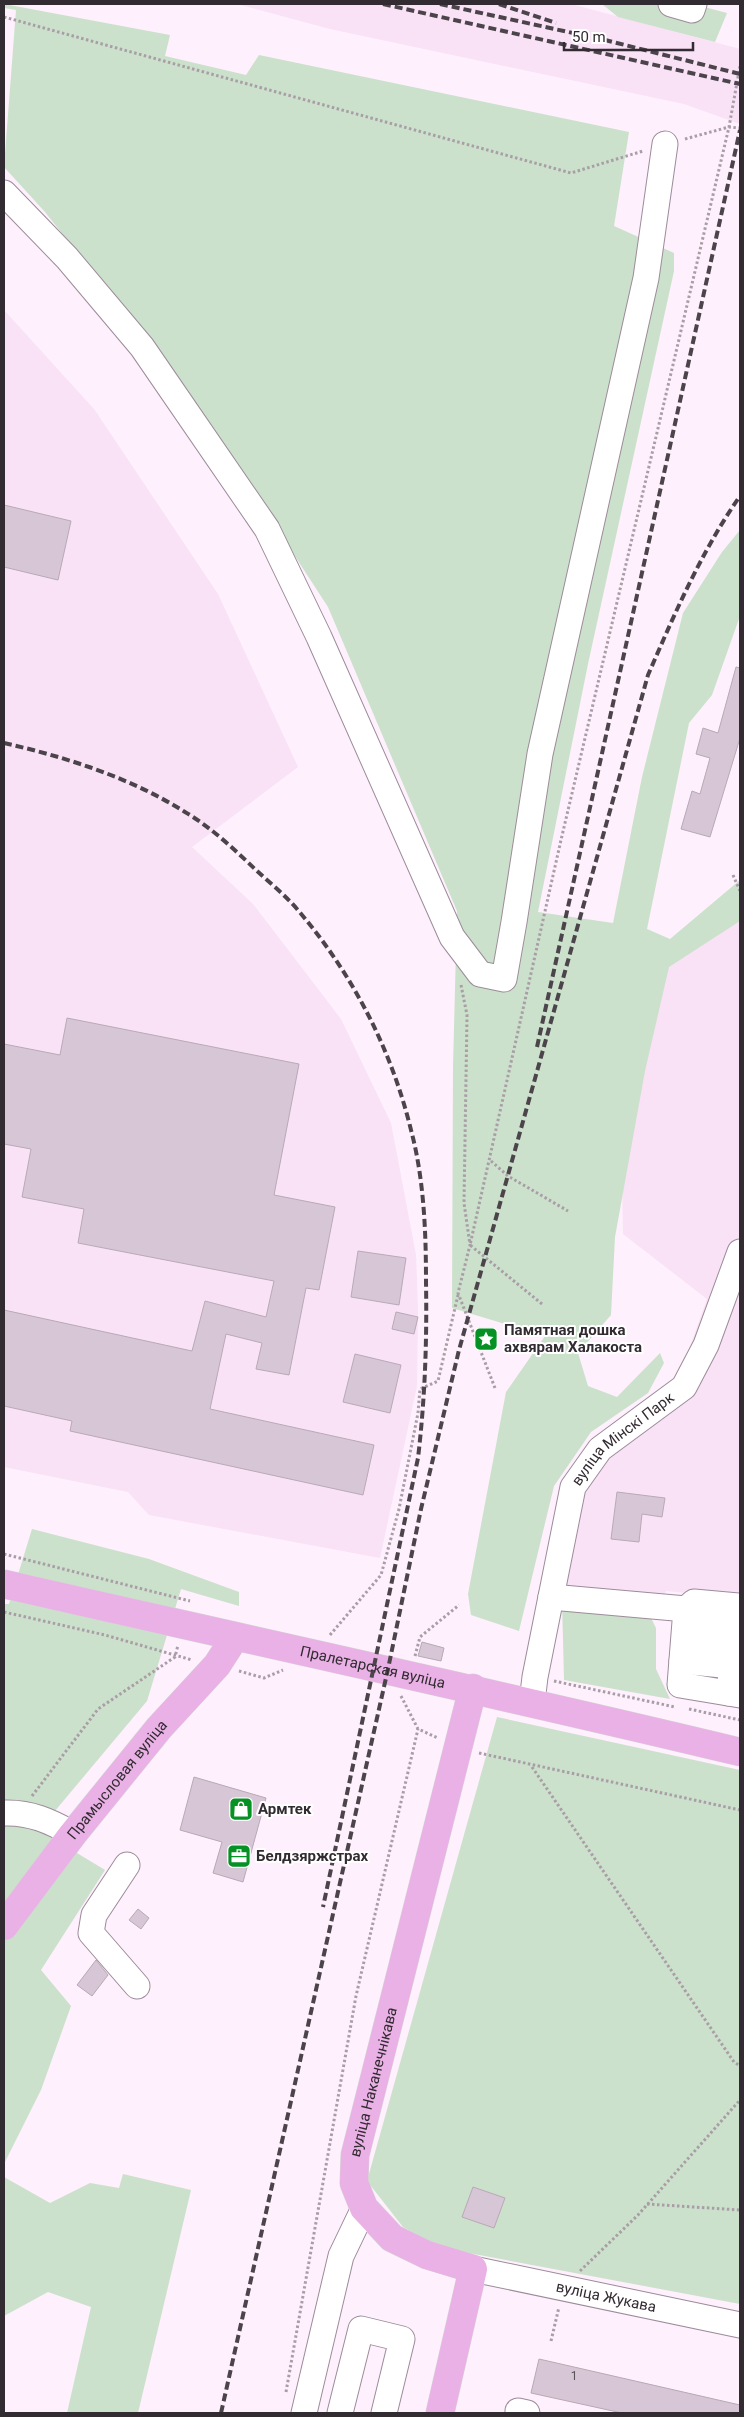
<svg xmlns="http://www.w3.org/2000/svg" width="744" height="2417" viewBox="0 0 744 2417" font-family="Roboto,sans-serif">
  <rect width="100%" height="100%" fill="#fef0fc"/>
  <g fill="#f9e1f6">
    <polygon points="237,4 571,4 740,49 740,124 684,104 330,29"/>
    <polygon points="4,310 94,409 218,594 298,767 192,847 253,904 341,1019 391,1123 416,1255 418,1308 417,1386 380,1558 149,1515 128,1492 4,1467"/>
    <polygon points="740,915 740,1598 666,1591 661,1600 563,1596 560,1494 678,1380 707,1299 623,1234 622,1167 657,965"/>
  </g>
  <g fill="#cbe1cb">
    <polygon points="4,4 170,35 165,56 246,75 259,55 629,132 614,226 674,253 674,271 588,664 538,912 613,923 642,777 683,613 722,552 740,530 740,616 712,695 689,723 647,929 670,939 740,880 740,921 669,967 645,1071 615,1237 611,1315 578,1353 588,1386 617,1397 660,1353 664,1363 648,1393 591,1432 554,1486 519,1631 471,1615 468,1594 506,1392 545,1336 452,1308 453,1067 457,911 328,607 189,393 45,212 4,167 16,10 4,8"/>
    <polygon points="602,4 693,4 727,13 715,42 618,17"/>
    <polygon points="32,1529 149,1559 239,1592 239,1606 181,1589 147,1701 39,1830 105,1870 41,1970 71,2006 41,2090 4,2164 4,1604 9,1604"/>
    <polygon points="562,1601 649,1614 656,1628 656,1669 670,1699 564,1680"/>
    <polygon points="497,1717 740,1770 740,2304 442,2248 403,2227 367,2181"/>
    <polygon points="123,2174 191,2190 138,2413 67,2413 91,2307 48,2292 4,2316 4,2177 50,2203 90,2183 119,2188"/>
  </g>
  <g fill="#d7c6d5" stroke="#b9a9b7">
    <polygon points="4,505 71,521 58,580 4,567"/>
    <polygon points="736,667 740,668 740,738 710,837 681,829 692,791 700,794 710,758 696,754 703,728 718,733"/>
    <polygon points="67,1018 299,1064 274,1195 335,1207 319,1290 306,1288 289,1375 256,1369 262,1343 226,1334 210,1409 374,1445 363,1495 70,1431 72,1421 4,1406 4,1310 192,1351 205,1301 266,1317 274,1281 78,1243 84,1209 22,1197 31,1149 4,1144 4,1044 60,1055"/>
    <polygon points="358,1251 406,1258 399,1305 351,1297"/>
    <polygon points="396,1312 418,1317 414,1334 392,1329"/>
    <polygon points="355,1354 401,1365 390,1413 343,1402"/>
    <polygon points="617,1492 665,1498 662,1517 642,1514 639,1542 611,1539"/>
    <polygon points="422,1642 444,1648 441,1661 418,1656"/>
    <polygon points="194,1777 266,1798 243,1882 213,1873 222,1842 180,1830"/>
    <polygon points="138,1909 149,1918 141,1929 129,1920"/>
    <polygon points="96,1960 108,1975 92,1996 77,1985"/>
    <polygon points="473,2187 505,2198 494,2228 462,2217"/>
    <polygon points="539,2359 740,2405 740,2413 622,2413 531,2393"/>
  </g>
  <g fill="none" stroke-linecap="round" stroke-linejoin="round">
    <g stroke="#9c8c9a" stroke-width="27">
      <g id="minor">
        <polyline points="671,4 692,10 694,4"/>
        <polyline points="4,193 67,258 142,347 267,529 319,637 452,937 480,974 504,979 514,922 540,754 646,278 665,144"/>
        <polyline points="551,1597 686,1609 680,1685 740,1695"/>
        <polyline points="686,1609 694,1602 738,1606 729,1693"/>
        <polyline points="686,1619 736,1625"/>
        <polyline points="684,1641 734,1647"/>
        <polyline points="682,1661 732,1666"/>
        <path id="s1" d="M532 1702 535 1677 573 1487 600 1449 684 1387 706 1345 740 1252"/>
        <path d="M4 1813C30 1812 50 1821 73 1834"/>
        <polyline points="127,1865 94,1915 91,1933 137,1986"/>
        <path id="s2" d="M473 2269 740 2325"/>
        <polyline points="518,2411 527,2413"/>
        <polyline points="304,2413 341,2256 364,2208"/>
        <polyline points="340,2413 361,2329 402,2339 384,2413"/>
      </g>
    </g>
    <g stroke="#d6d5d6" stroke-width="29">
      <g id="major">
        <path id="s3" d="M4 1584C249 1640 495 1693 740 1752"/>
        <path id="s4" d="M4 1926 73 1834 159 1728 217 1665 235 1637"/>
        <path id="s5" d="M440 2413 473 2269 427 2255 392 2238 364 2208 354 2183 355 2155 473 1688"/>
      </g>
    </g>
    <g stroke="#a99ea7" stroke-width="3" stroke-dasharray="2.5 2.5" stroke-linecap="butt">
      <polyline points="4,17 571,173 643,151"/>
      <polyline points="685,139 729,127 740,128"/>
      <polyline points="733,875 740,891"/>
      <polyline points="461,985 467,1015 464,1203 470,1245 458,1293 495,1388"/>
      <polyline points="491,1161 508,1176 568,1211"/>
      <polyline points="542,1304 470,1245 561,840 729,127 740,66"/>
      <polyline points="4,1554 190,1601"/>
      <polyline points="4,1612 105,1635 192,1660"/>
      <polyline points="330,1635 381,1575 399,1509 418,1413 420,1389 438,1381 458,1295"/>
      <polyline points="415,1656 420,1637 459,1605"/>
      <polyline points="239,1671 264,1678 283,1670"/>
      <polyline points="554,1681 675,1707"/>
      <polyline points="401,1696 418,1729 438,1738"/>
      <polyline points="689,1709 740,1720"/>
      <polyline points="479,1753 740,1810"/>
      <polyline points="532,1767 734,2062 740,2066"/>
      <polyline points="32,1796 98,1709 175,1657 178,1645"/>
      <polyline points="647,2204 740,2210"/>
      <polyline points="580,2271 638,2215 740,2100"/>
      <polyline points="551,2341 559,2307"/>
      <polyline points="286,2392 356,1996 418,1729"/>
    </g>
    <use href="#minor" stroke="#fff" stroke-width="25"/>
    <use href="#major" stroke="#e9b1e5" stroke-width="28"/>
    <g stroke="#4c444b" stroke-width="4" stroke-dasharray="8 4" stroke-linecap="butt">
      <polyline points="383,4 740,84"/>
      <polyline points="440,4 605,40 740,74"/>
      <polyline points="499,4 556,23"/>
      <path d="M4 743C66 757 131 778 185 812 212 828 235 850 257 871 270 883 285 895 297 909 352 973 391 1048 411 1130 424 1179 426 1231 426 1282 427 1341 425 1399 418 1458L323 1907"/>
      <polyline points="537,1047 740,130"/>
      <path d="M221 2413 388 1669 421 1509 459 1350 648 675C675 613 701 552 740 496"/>
    </g>
  </g>
  <defs>
    <g id="sight-square" transform="scale(1.25)"><rect x="-9" y="-9" width="18" height="18" rx="4" fill="#059124" stroke="#fff"/><path d="M0-6L1.8-2.2L6-1.7L2.9 1.2L3.7 5.4L0 3.3L-3.7 5.4L-2.9 1.2L-6-1.7L-1.8-2.2Z" fill="#fff"/></g>
    <g id="shop-square" transform="scale(1.25)"><rect x="-9" y="-9" width="18" height="18" rx="4" fill="#059124" stroke="#fff"/><path d="M-5-2.5h2.3a2.7 3.5 0 0 1 5.4 0H5L5.5 6h-11ZM-1.5-2.5h3a1.5 2.3 0 0 0-3 0Z" fill="#fff"/></g>
    <g id="office-square" transform="scale(1.25)"><rect x="-9" y="-9" width="18" height="18" rx="4" fill="#059124" stroke="#fff"/><path d="M-6-3h4V-5.5h4V-3h4V5H-6ZM-1-4.5V-3h2v-1.5ZM-6 0V1H6V0Z" fill="#fff"/></g>
  </defs>
  <g fill-rule="evenodd">
    <use href="#sight-square" x="486" y="1339"/>
    <use href="#shop-square" x="241" y="1809"/>
    <use href="#office-square" x="239" y="1856"/>
  </g>
  <g text-anchor="middle" dominant-baseline="central" stroke-width="4" stroke-linejoin="round" paint-order="stroke">
    <g font-size="12" fill="#5b525a">
      <text x="574" y="2376">1</text>
    </g>
    <g font-size="15" font-weight="bold" fill="#322b31" stroke="#fff" text-anchor="start">
      <text x="504" y="1330">Памятная дошка<tspan x="504" dy="17">ахвярам Халакоста</tspan></text>
      <text x="258" y="1809">Армтек</text>
      <text x="256" y="1856">Белдзяржстрах</text>
    </g>
    <g font-size="15" fill="#322b31" stroke="#fff">
      <text stroke="none"><textPath href="#s1" startOffset="289">вуліца Мінскі Парк</textPath></text>
      <text stroke="none"><textPath href="#s3" startOffset="378">Пралетарская вуліца</textPath></text>
      <text stroke="none"><textPath href="#s4" startOffset="185">Прамысловая вуліца</textPath></text>
      <text stroke="none"><textPath href="#s5" startOffset="406">вуліца Наканечнікава</textPath></text>
      <text stroke="none"><textPath href="#s2" startOffset="136">вуліца Жукава</textPath></text>
    </g>
  </g>
  <rect width="744" height="2417" fill="none" stroke="#322b31" stroke-width="10"/>
  <path d="M564 42v8h129v-8" fill="none" stroke="#322b31" stroke-width="2.5"/>
  <text x="572" y="42" font-size="15" fill="#322b31" stroke="#ffffff" stroke-width="4" paint-order="stroke">50 m</text>
</svg>
